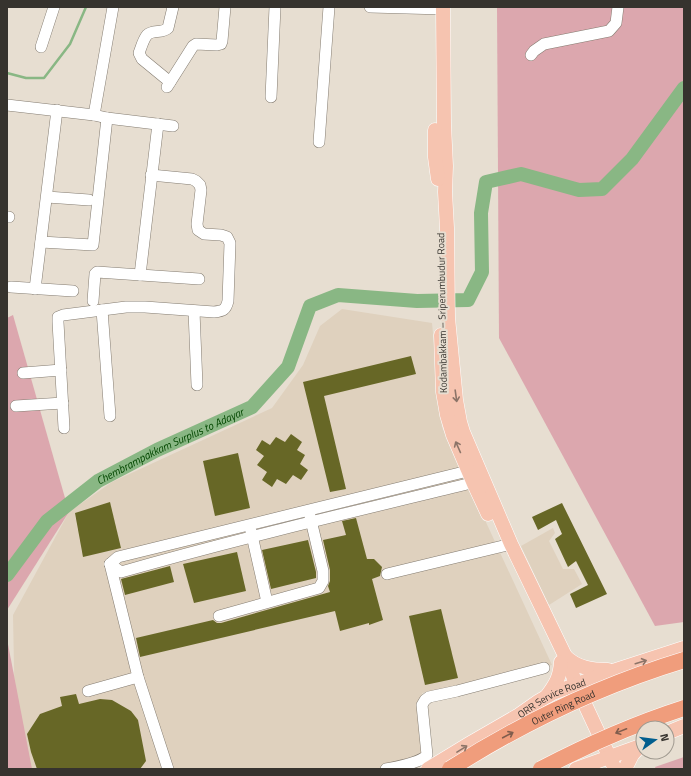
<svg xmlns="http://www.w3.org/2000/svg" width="691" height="776" viewBox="0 0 691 776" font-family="'Titillium Web',sans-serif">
  <rect width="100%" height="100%" fill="#e7ded1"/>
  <g fill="#dfd1be">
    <polygon points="342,309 432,323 442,427 552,665 422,693 423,753 392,769 16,769 13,615 69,512 112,482 272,408 303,365 320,326"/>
    <polygon points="553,528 555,533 549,541 563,569 574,569 582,584 549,605 521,546"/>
  </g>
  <g fill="#dca7ae">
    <polygon points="497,7 684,7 684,622 655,626 499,338"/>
    <polygon points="13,315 69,512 7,610 7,318"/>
    <polygon points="7,639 32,769 7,769"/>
    <polygon points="684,757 684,769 656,769 655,767"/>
  </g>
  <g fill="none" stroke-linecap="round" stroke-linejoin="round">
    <polyline stroke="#89b784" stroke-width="2.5" points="7,73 26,78 44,78 70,44 86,7"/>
    <path stroke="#89b784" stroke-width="14" id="s1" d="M7 575 47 521 98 481 157 450 252 407 288 367 310 306 338 295 417 301 468 300 482 272 481 213 486 182 521 174 579 190 602 189 632 159 684 88"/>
  </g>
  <g fill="#676726">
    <polygon points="411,356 416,374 324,396 346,489 330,492 303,382"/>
    <polygon points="291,434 302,442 297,450 305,455 300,464 308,470 301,480 293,475 286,484 277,479 272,487 262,480 267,472 257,465 264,456 256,450 262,440 270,445 276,437 285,442"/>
    <polygon points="238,453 250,508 215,516 203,461"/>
    <polygon points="110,502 121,548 83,557 75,513"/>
    <polygon points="562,503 607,594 576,608 570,594 588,585 576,561 568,567 555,539 562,534 556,520 538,530 532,517"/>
    <polygon points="356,518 367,559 374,559 382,567 380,576 372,579 383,620 369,625 369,623 340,631 335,611 140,657 136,638 213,620 217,623 221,623 330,592 328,586 330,581 330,570 323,540 346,535 342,521"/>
    <polygon points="308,540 316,572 316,578 271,589 262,550"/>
    <polygon points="237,552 246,591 194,603 183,564"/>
    <polygon points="170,566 174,582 125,595 121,579"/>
    <polygon points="441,609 458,678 425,685 409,616"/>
    <polygon points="76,694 79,704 100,699 112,700 131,711 138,720 146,761 140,769 37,769 31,752 27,734 40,714 62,706 60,697"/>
  </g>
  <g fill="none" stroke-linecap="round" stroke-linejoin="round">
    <g stroke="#847c71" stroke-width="12">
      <g id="minor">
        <polyline points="370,7 443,9"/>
        <polyline points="41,47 54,7"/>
        <polyline points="531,55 534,51 544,44 609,31 616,23 618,7"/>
        <path d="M170 82 142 59 139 53C141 48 143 40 147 35 153 29 162 34 168 28L173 7"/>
        <polyline points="167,87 193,46 196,44 217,45 221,44 222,41 225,7"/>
        <polyline points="271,97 275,7"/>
        <polyline points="7,105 94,115 107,118 173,126"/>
        <polyline points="94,115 113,7"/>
        <polyline points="319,142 329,7"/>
        <polyline points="47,197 89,200"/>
        <polyline points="7,217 9,217"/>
        <polyline points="41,242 93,245 107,118"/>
        <polyline points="140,275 158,124"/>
        <polyline points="11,287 73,291"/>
        <polyline points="35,289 57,110"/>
        <polyline points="93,301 95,274 97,272 199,279"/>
        <polyline points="102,310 110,416"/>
        <polyline points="194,311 197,385"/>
        <polyline points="23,373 61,370"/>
        <polyline points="16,406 63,403"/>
        <path d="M64 428 58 322V317L63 315 126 307H145L214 312C223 311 226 310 228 301L230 243 227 237 221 235 204 234 198 230 197 224 201 190 200 185 196 181 192 179 151 175"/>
        <polyline points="251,531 267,602"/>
        <path d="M110 564 121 572C240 538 360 510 480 481"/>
        <polyline points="110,564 118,557 476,469"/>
        <polyline points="387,574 511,544"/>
        <polyline points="219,616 319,588 323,581 323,571 310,516"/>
        <polyline points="138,677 168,769"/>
        <polyline points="88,691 138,677 110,564"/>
        <path d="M386 769C396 767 420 763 427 755L422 705 425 700 429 697 457 691 544 668"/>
      </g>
    </g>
    <g stroke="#fff" stroke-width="15">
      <g id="major">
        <polyline points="443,7 444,125 446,166 445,192 447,228 448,318 456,400 460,422 463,432 511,544 569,664 576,685 615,769"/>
        <polyline points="435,130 435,157 438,179"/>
        <polyline points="441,335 443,392 447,415 453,435 474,484 488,514"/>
        <path d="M565 656C577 668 592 670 608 670"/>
        <path d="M547 696C556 684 560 677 561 662"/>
        <polyline points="667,733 684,726"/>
        <path id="s2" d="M428 769 469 744 519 715 539 701 553 693 607 673 684 648"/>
        <polyline points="576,769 643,745"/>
        <polyline points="625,769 632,755 639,747"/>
      </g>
    </g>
    <use href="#minor" stroke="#fff" stroke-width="11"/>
    <use href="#major" stroke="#f6c4b0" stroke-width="14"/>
    <g stroke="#fff" stroke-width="17" stroke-linecap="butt">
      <g id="highway-bridge">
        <path id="s3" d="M450 769C522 723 602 685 684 660"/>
        <path d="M541 769C587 745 634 724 684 708"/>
      </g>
    </g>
    <use href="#highway-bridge" stroke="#f09d7c" stroke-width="16"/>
  </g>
  <defs><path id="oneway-shaft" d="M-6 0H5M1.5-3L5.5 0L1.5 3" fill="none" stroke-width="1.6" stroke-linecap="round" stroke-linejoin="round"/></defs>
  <g stroke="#8c7468">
    <use href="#oneway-shaft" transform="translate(456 396) rotate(82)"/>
    <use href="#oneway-shaft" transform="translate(458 447) rotate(-114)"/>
    <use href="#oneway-shaft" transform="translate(641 662) rotate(-17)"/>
    <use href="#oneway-shaft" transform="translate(462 749) rotate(-32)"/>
  </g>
  <g stroke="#805d4d">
    <use href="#oneway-shaft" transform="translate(621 731) rotate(158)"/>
    <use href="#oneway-shaft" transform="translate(508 735) rotate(-28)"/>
  </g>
  <g text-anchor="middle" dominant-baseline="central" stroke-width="4" stroke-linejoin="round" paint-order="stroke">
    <g font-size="10" fill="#36332e" stroke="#e7ded1">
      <text transform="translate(442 313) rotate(-91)">Kodambakkam – Sriperumbudur Road</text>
      <text stroke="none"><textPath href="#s2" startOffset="143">ORR Service Road</textPath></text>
      <text stroke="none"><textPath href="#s3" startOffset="129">Outer Ring Road</textPath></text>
    </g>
    <g font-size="11" font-style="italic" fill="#034701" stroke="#e7ded1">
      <text stroke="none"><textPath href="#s1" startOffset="212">Chembrampakkam Surplus to Adayar</textPath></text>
    </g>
  </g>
  <rect width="691" height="776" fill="none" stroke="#36332e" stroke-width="16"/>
  <g transform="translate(655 740) rotate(76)"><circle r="19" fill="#e7ded1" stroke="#a09a90"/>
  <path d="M0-3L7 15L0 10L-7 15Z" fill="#015e8e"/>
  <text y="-6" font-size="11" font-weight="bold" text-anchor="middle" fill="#36332e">N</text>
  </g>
</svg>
